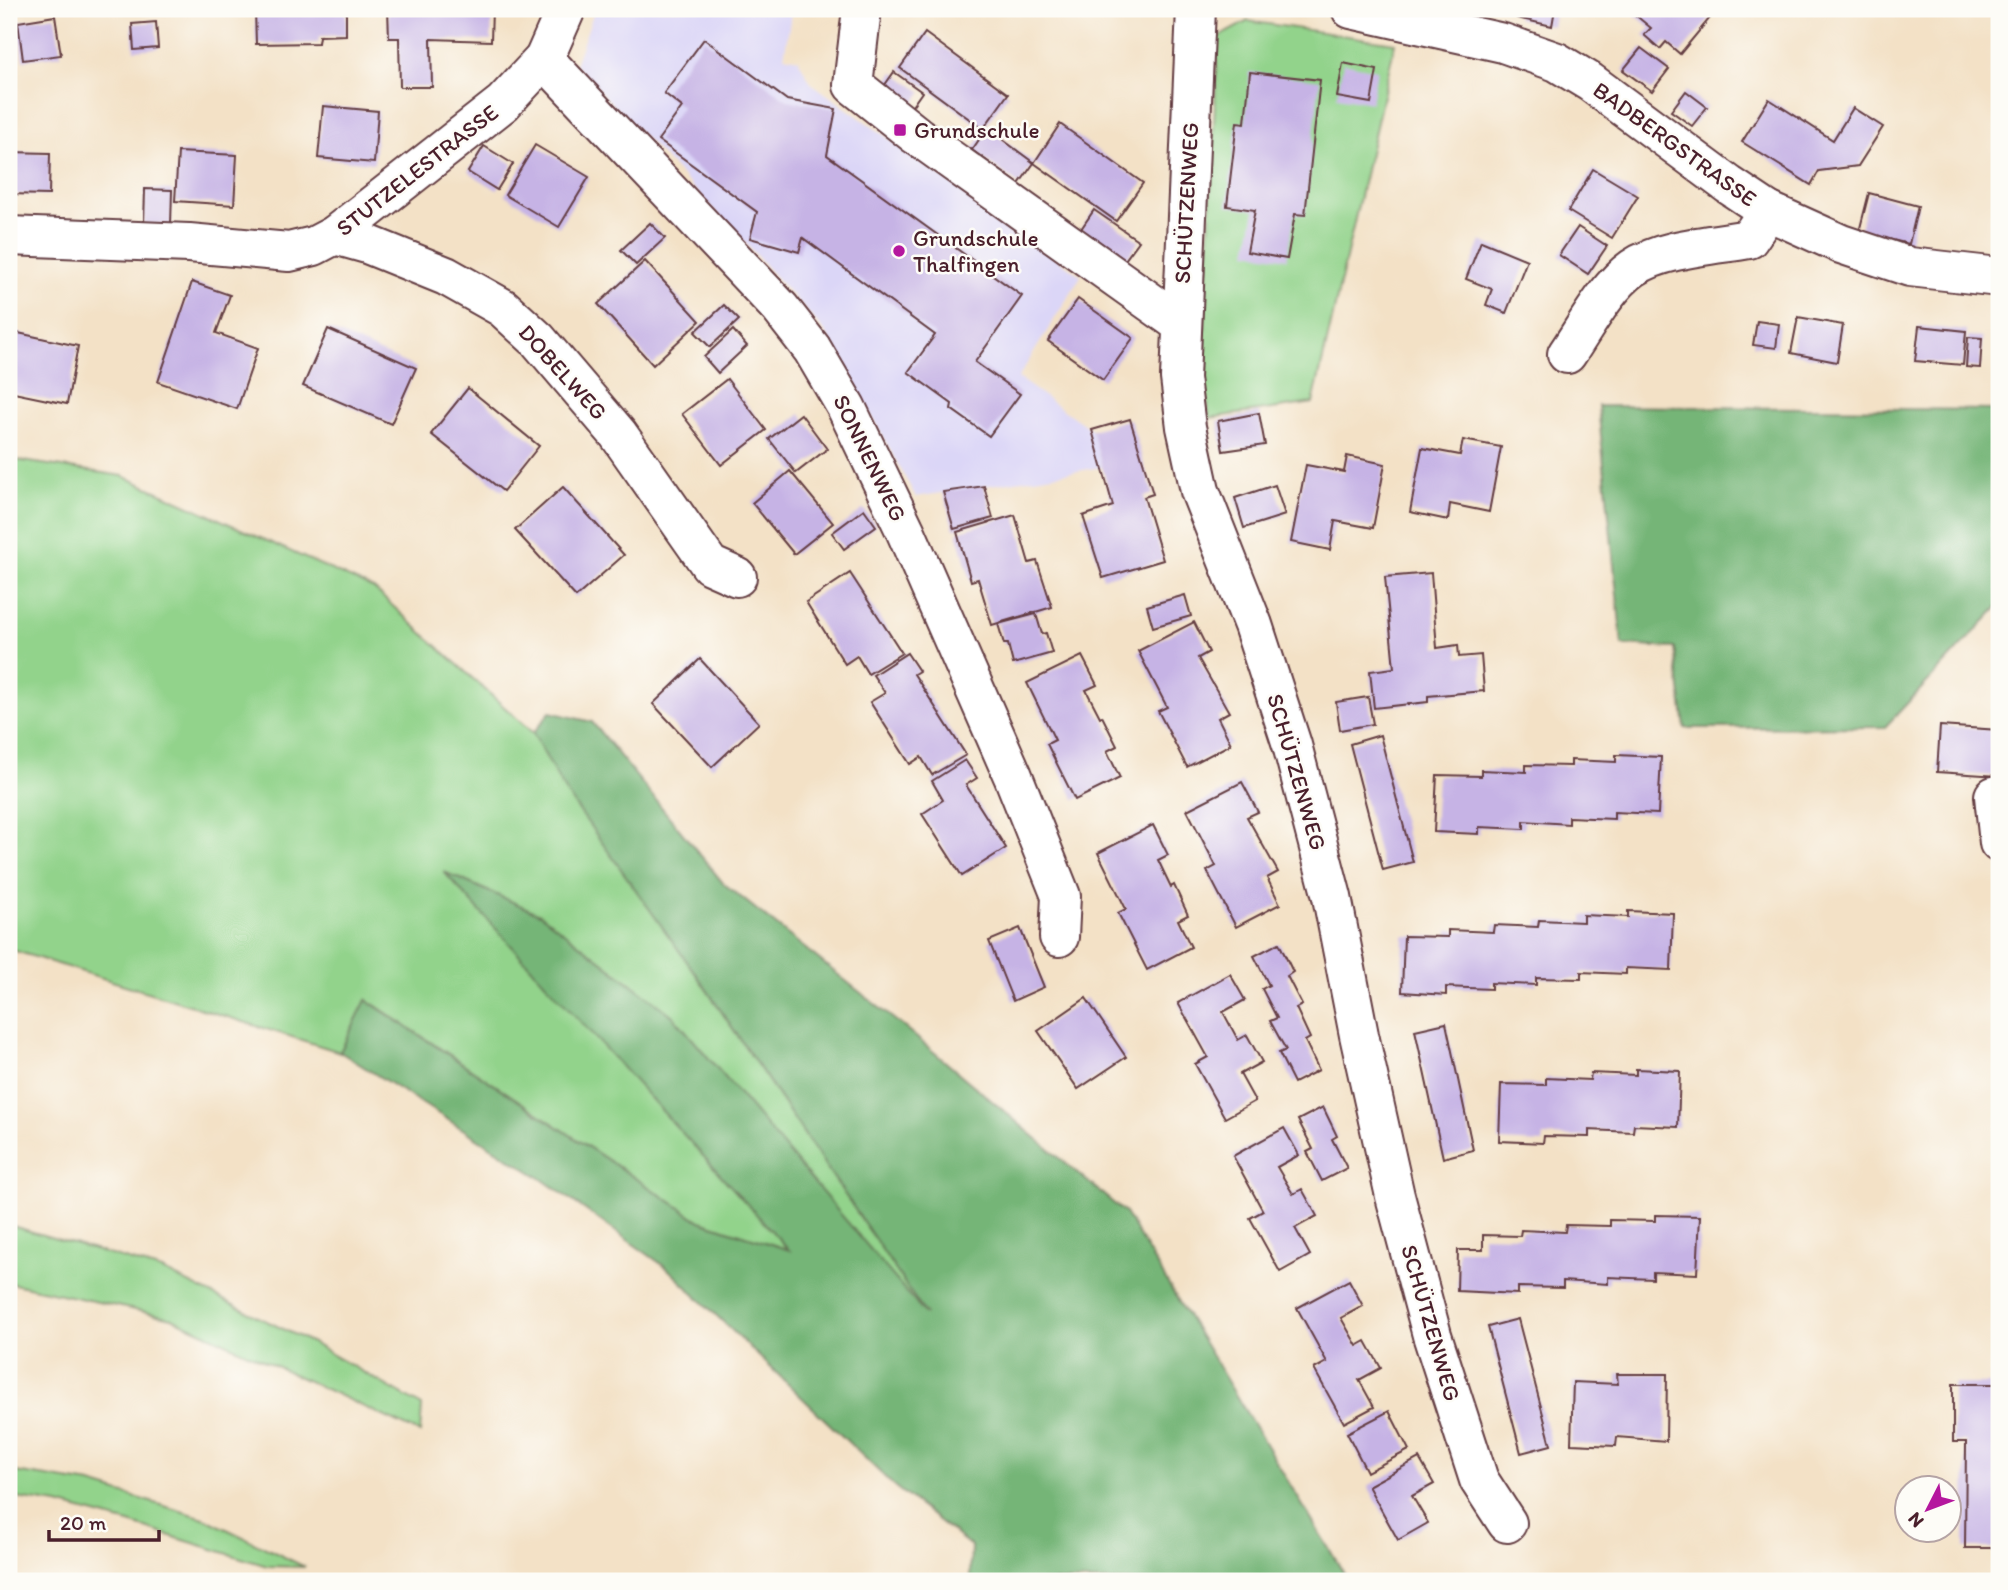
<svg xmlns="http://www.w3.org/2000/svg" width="2008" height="1590" viewBox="0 0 2008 1590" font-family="Itim,sans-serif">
  <rect width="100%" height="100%" fill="#fdfcf7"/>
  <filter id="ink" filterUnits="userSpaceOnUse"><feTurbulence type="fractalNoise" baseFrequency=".0143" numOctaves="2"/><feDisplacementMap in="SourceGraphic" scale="14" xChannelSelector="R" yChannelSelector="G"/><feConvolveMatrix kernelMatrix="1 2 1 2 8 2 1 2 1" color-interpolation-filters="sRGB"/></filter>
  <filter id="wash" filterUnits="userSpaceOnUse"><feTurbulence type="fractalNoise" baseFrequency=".00686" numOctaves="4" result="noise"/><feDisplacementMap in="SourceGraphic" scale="28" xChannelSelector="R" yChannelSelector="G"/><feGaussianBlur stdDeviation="1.57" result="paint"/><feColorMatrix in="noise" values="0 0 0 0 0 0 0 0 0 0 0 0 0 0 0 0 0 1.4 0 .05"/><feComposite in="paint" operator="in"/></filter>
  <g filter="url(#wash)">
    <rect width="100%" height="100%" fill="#f3e1c6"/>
    <polygon fill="#dbd6f7" points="595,9 792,9 784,56 798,59 811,83 1081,276 1018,378 1092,430 1102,467 916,497 826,333 730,226 575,65"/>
    <g fill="#92d38b" stroke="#6e795b" stroke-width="2">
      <polygon points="1248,21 1395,43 1313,403 1209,418 1203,364 1218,37"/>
      <polygon points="9,459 123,476 374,589 533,733 932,1323 673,1016 540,914 446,873 790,1250 700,1221 367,1000 340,1052 9,949"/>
      <polygon points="9,1225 162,1270 312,1343 422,1406 420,1433 172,1318 9,1283"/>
      <polygon points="9,1471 91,1484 204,1518 305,1567 267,1566 129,1523 58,1504 9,1497"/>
    </g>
    <g fill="#75b577" stroke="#606a51" stroke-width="2">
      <polygon points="1598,406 1999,410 1999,606 1885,727 1685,728 1675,648 1622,645"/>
      <polygon points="550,712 592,722 723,883 910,1032 1125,1213 1348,1580 1353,1581 970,1581 971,1546 894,1486 667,1268 536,1175 340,1052 366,1000 700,1221 789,1250 444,872 540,914 673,1016 926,1315 703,984 563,788 533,733"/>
    </g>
    <g id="blocks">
      <g fill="#c6b3e5">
        <polygon points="255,9 346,9 346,35 319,36 318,43 256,44"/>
        <polygon points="388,9 492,9 491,41 431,39 432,87 400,87 399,38 389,38"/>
        <polygon points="1519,9 1555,9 1552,26 1517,18"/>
        <polygon points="1628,9 1699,9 1710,18 1680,54 1666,42 1660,49 1644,35 1651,28"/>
        <polygon points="55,16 61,55 23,60 18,22"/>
        <polygon points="156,22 158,48 134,50 132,24"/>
        <polygon points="925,33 1008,94 983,129 900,68"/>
        <polygon points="704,39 787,100 836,109 827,155 1022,296 975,362 1020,394 989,436 951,409 952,404 908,372 935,335 803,238 799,252 750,238 757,212 658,140 682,107 664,93"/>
        <polygon points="1641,48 1669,69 1652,91 1623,70"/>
        <polygon points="1343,63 1377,70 1371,103 1337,97"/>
        <polygon points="894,72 922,92 910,109 882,89"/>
        <polygon points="1250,72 1320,80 1305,215 1295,214 1287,259 1247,252 1255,210 1227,206 1237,122 1245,123"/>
        <polygon points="1686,91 1707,107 1692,126 1671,111"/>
        <polygon points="1769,99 1833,140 1853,108 1883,127 1858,166 1819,171 1811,185 1742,142"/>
        <polygon points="323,106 378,111 374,163 318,158"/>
        <polygon points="1060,124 1143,183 1116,221 1034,163"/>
        <polygon points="987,128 1034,163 1019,184 972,150"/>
        <polygon points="535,145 589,177 559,227 505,195"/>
        <polygon points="484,146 513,164 497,190 468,172"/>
        <polygon points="9,152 50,153 49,195 9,194"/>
        <polygon points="178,152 237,155 234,205 175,201"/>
        <polygon points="1593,169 1638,196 1612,238 1568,211"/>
        <polygon points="145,189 172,190 171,225 144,224"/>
        <polygon points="1869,193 1918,206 1909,244 1859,232"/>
        <polygon points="1094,210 1139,241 1125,260 1081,229"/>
        <polygon points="650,223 665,238 636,265 621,250"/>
        <polygon points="1578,227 1607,246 1588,274 1559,255"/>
        <polygon points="1481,241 1527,260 1506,313 1486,305 1492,289 1466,279"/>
        <polygon points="645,261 700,321 653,365 598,304"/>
        <polygon points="192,282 230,295 216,333 258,348 237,409 158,382"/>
        <polygon points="1078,299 1133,338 1103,380 1048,341"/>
        <polygon points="724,305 739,320 710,347 695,332"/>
        <polygon points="1798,317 1843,325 1837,362 1791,353"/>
        <polygon points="1757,321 1779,324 1776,348 1753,345"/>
        <polygon points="1919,326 1966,331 1963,365 1915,361"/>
        <polygon points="328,329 416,368 391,424 303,386"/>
        <polygon points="733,330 747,346 718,373 704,357"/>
        <polygon points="9,331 78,346 67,404 9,392"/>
        <polygon points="1968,337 1982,338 1980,368 1966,367"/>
        <polygon points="727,379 766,430 721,465 682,414"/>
        <polygon points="468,388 539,446 503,491 431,434"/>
        <polygon points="1259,413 1265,445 1223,451 1218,421"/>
        <polygon points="801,414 827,449 796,473 769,439"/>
        <polygon points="1130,419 1153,494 1144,497 1163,560 1103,578 1083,516 1113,506 1092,430"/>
        <polygon points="1463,440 1501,447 1489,512 1450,504 1448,520 1410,512 1422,448 1460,455"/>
        <polygon points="1347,456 1385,464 1373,528 1335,521 1330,550 1291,542 1306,465 1344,472"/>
        <polygon points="790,471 833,523 794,554 752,503"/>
        <polygon points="1275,485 1285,515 1244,528 1235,498"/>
        <polygon points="984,486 993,518 954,529 943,492"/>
        <polygon points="563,487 624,555 576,597 515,530"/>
        <polygon points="864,509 876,526 844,549 832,533"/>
        <polygon points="1015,515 1029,563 1037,561 1052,607 992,625 978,579 971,581 957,532"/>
        <polygon points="850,573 902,653 868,674 857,656 845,664 806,602"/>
        <polygon points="1431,573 1437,648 1458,645 1459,657 1481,655 1484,691 1428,696 1428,702 1374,708 1370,671 1394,668 1385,577"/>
        <polygon points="1185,595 1191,616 1153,627 1147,606"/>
        <polygon points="1036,614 1042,634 1046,633 1052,653 1013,664 1008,644 1004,644 998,624"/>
        <polygon points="1194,622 1209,652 1198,658 1229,712 1218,718 1231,744 1187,767 1158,711 1167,707 1138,651"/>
        <polygon points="907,653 919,671 914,674 966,755 932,775 921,757 910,764 870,702 885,693 873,675"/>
        <polygon points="1082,656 1097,685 1086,690 1100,717 1102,716 1117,746 1107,751 1120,778 1075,800 1047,744 1055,740 1027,683"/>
        <polygon points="700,659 759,723 712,767 653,704"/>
        <polygon points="1368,697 1373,724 1340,730 1336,702"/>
        <polygon points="1940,726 1999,730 1999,776 1937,772"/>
        <polygon points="1380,735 1413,862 1383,870 1350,744"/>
        <polygon points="1616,755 1661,757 1658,814 1614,812 1614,819 1569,817 1569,824 1524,821 1524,829 1479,827 1479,834 1434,832 1437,775 1481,776 1481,770 1526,772 1526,765 1571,766 1571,760 1616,762"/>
        <polygon points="965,760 977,778 966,785 1006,848 962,876 922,814 943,800 932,781"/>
        <polygon points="1242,782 1258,812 1247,817 1278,872 1267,878 1280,904 1236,927 1207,871 1216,866 1187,810"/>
        <polygon points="1153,825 1168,855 1158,860 1171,887 1174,885 1188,915 1178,920 1191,947 1147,970 1118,913 1126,909 1098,853"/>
        <polygon points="1628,911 1673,913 1671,970 1626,968 1626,974 1581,972 1581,979 1536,978 1536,985 1491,983 1491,989 1446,987 1446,995 1402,992 1404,936 1448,937 1448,930 1493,932 1494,925 1538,927 1539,920 1583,922 1583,915 1628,917"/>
        <polygon points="1020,928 1044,987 1013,1001 989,941"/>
        <polygon points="1279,943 1293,972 1287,976 1302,1005 1296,1008 1310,1038 1305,1041 1319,1070 1294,1083 1279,1053 1286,1050 1270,1021 1277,1018 1262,989 1269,985 1254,956"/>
        <polygon points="1230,974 1245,1000 1223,1012 1238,1040 1247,1035 1262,1062 1240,1074 1255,1101 1225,1118 1195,1064 1208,1057 1178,1003"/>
        <polygon points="1086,998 1126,1057 1078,1089 1038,1031"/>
        <polygon points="1446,1023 1473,1150 1443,1158 1415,1030"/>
        <polygon points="1636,1069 1680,1071 1678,1127 1634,1125 1633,1132 1589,1130 1589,1137 1544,1136 1543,1143 1499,1141 1501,1084 1546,1085 1546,1078 1590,1080 1591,1073 1636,1075"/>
        <polygon points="1323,1107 1337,1136 1332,1139 1347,1168 1322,1181 1307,1152 1313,1149 1298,1120"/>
        <polygon points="1284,1128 1299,1155 1277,1167 1293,1194 1302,1189 1317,1216 1295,1228 1310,1255 1280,1272 1250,1218 1263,1211 1233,1156"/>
        <polygon points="1995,1195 1999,1195 1999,1263 1994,1263"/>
        <polygon points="1655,1215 1700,1216 1697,1274 1653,1272 1653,1279 1608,1277 1608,1284 1563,1281 1563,1288 1518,1287 1518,1294 1457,1291 1458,1250 1483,1250 1483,1235 1520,1236 1521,1230 1565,1232 1566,1225 1610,1226 1610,1220 1655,1221"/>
        <polygon points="1349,1280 1363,1306 1341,1318 1357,1346 1366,1341 1381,1368 1359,1380 1374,1407 1344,1423 1314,1369 1327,1362 1297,1308"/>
        <polygon points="1518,1319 1551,1445 1521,1453 1488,1327"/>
        <polygon points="1617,1374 1667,1374 1666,1441 1617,1437 1616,1446 1571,1444 1573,1382 1618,1384"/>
        <polygon points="1953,1384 1999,1384 1999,1548 1965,1548 1966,1442 1953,1442"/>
        <polygon points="1389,1411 1409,1450 1367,1472 1347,1433"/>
        <polygon points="1419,1458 1434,1484 1412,1496 1428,1523 1398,1540 1368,1486"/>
      </g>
    </g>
  </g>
  <g filter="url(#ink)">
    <use href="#blocks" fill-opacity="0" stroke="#633c42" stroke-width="2"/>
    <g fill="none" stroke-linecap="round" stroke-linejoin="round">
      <g stroke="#633c42" stroke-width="42">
        <g id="minor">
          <polyline points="862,9 853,85 916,135 1181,324"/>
          <polyline points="1196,9 1180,378 1186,427 1200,491 1253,625 1292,745 1332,897 1359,1035 1395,1196 1432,1335 1479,1480 1507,1523"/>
          <polyline points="1351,9 1503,43 1557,62 1590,82 1729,185 1768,211 1841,244 1910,267 1999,277"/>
          <polyline points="544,59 780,308 812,349 846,407 905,530 1013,776 1061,896 1059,937"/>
          <polyline points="335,235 367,244 446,276 503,308 538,340 618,434 710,565 737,577"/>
          <polyline points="9,236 189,243 289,252 314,246 335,235 503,103 544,59 566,9"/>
          <path d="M1567 354C1585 328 1607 286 1633 268 1662 248 1715 245 1749 239L1768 211"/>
          <polyline points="1994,796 1999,843"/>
        </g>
      </g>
      <use href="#minor" stroke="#fff" stroke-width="38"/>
    </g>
  </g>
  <g fill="#b5179e" stroke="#fdfcf7" stroke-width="2.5">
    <rect x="893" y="123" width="14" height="14" rx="3.5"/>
    <circle cx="899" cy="251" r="7"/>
  </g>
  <g text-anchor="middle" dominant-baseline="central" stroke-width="5" stroke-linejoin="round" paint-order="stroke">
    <g font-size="23" fill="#4a1f2b" stroke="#fdfcf7" text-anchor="start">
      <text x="914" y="130">Grundschule</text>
      <text x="913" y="238">Grundschule<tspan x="913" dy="26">Thalfingen</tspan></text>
    </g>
    <g font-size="23" fill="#4a1f2b" stroke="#fdfcf7">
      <text transform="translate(1675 144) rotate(36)">BADBERGSTRASSE</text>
      <text transform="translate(417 170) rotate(-38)">STUTZELESTRASSE</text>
      <text transform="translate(1186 203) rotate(-87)">SCHÜTZENWEG</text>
      <text transform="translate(563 372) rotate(48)">DOBELWEG</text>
      <text transform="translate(870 458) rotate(64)">SONNENWEG</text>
      <text transform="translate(1297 772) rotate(74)">SCHÜTZENWEG</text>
      <text transform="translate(1431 1323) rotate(74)">SCHÜTZENWEG</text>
    </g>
  </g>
  <rect width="2008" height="1590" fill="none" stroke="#fdfcf7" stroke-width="35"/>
  <g transform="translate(1928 1509) rotate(228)"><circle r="33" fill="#fdfcf7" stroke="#b5a4a5" stroke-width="2"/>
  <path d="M0-5L12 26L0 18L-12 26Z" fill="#b5179e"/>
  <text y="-10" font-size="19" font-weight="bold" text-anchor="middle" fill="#4a1f2b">N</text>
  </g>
  <path d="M49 1530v10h110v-10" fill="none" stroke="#4a1f2b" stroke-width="3.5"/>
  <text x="60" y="1530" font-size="21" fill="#4a1f2b" stroke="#fdfcf7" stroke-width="5" paint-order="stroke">20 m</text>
</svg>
